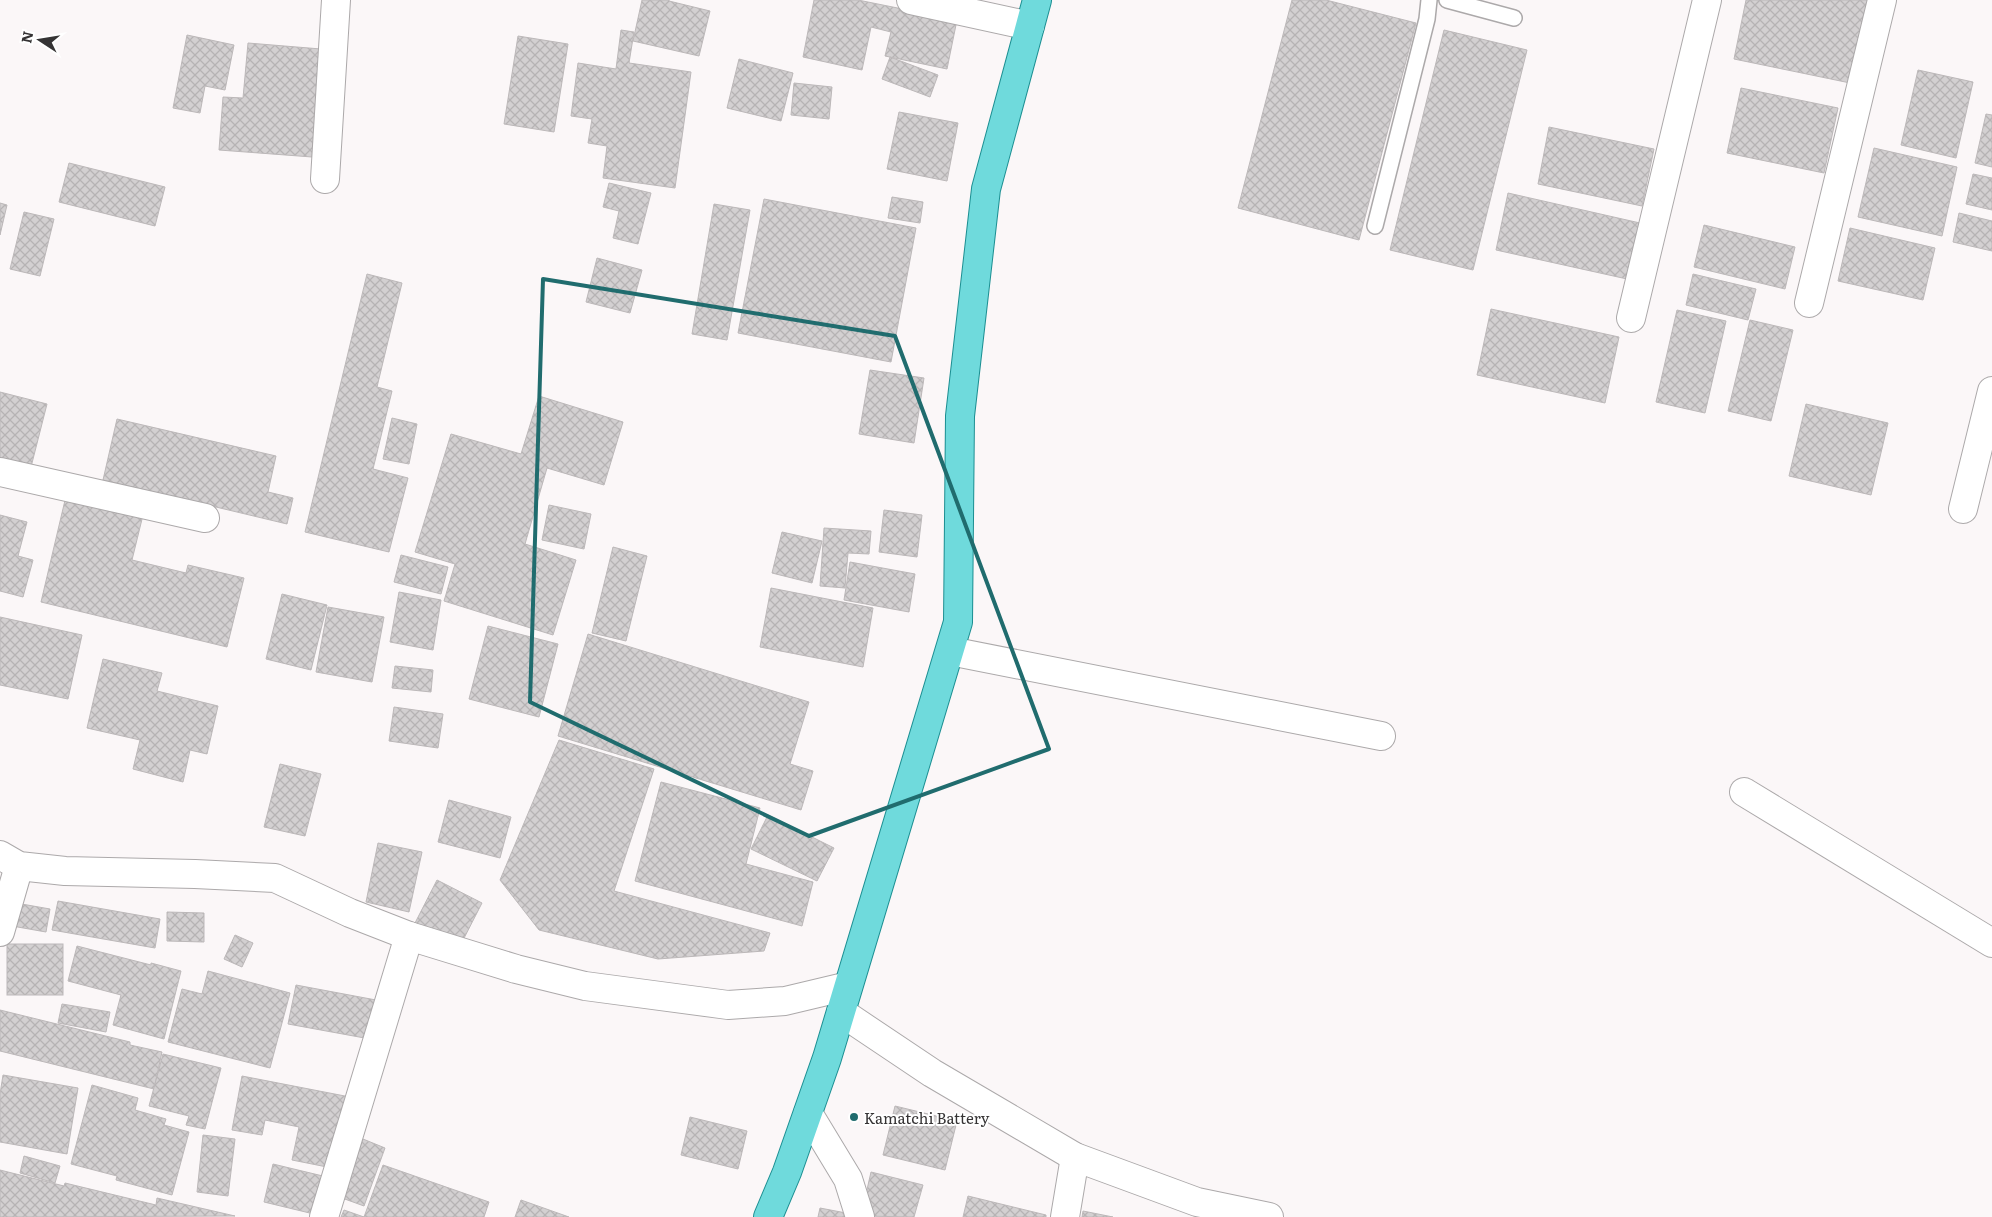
<svg xmlns="http://www.w3.org/2000/svg" width="1992" height="1217" viewBox="0 0 1992 1217" font-family="Literata,serif">
  <defs>
    <pattern id="building-cross-hatch" width="8" height="8" patternUnits="userSpaceOnUse" patternTransform="scale(1.25)"><rect width="8" height="8" fill="#d3d0d1"/><path d="M0 0l8 8M0 8l8-8" fill="none" stroke="#b6b3b4"/></pattern>
  </defs>
  <rect width="100%" height="100%" fill="#fbf7f8"/>
  <g fill="url(#building-cross-hatch)" stroke="#bcb8b9">
    <polygon points="642,0 669,0 669,1 710,11 699,56 633,41"/>
    <polygon points="814,0 858,0 957,20 947,69 885,56 891,32 871,27 862,70 803,57"/>
    <polygon points="1292,0 1326,0 1416,23 1359,240 1238,208"/>
    <polygon points="1746,0 1873,0 1855,84 1734,59"/>
    <polygon points="621,30 634,32 629,63 691,72 675,188 603,178 607,146 588,143 592,119 571,116 578,63 616,69"/>
    <polygon points="1444,30 1527,50 1473,270 1390,250"/>
    <polygon points="187,35 234,45 225,90 205,86 200,113 173,108"/>
    <polygon points="518,36 568,44 554,132 504,124"/>
    <polygon points="248,43 321,49 312,157 219,150 223,97 243,98"/>
    <polygon points="890,57 938,75 930,97 882,79"/>
    <polygon points="739,59 793,73 781,121 727,108"/>
    <polygon points="1918,70 1973,82 1956,158 1901,145"/>
    <polygon points="794,83 832,87 829,119 791,115"/>
    <polygon points="1741,88 1838,108 1824,173 1727,153"/>
    <polygon points="899,112 958,123 947,181 887,169"/>
    <polygon points="1986,114 1992,115 1992,167 1975,163"/>
    <polygon points="1549,127 1654,149 1642,206 1538,184"/>
    <polygon points="1874,148 1957,167 1942,236 1858,217"/>
    <polygon points="69,163 165,187 155,226 59,202"/>
    <polygon points="1973,174 1992,178 1992,210 1966,204"/>
    <polygon points="609,183 651,193 638,244 613,238 619,211 603,207"/>
    <polygon points="1508,193 1640,223 1627,279 1496,250"/>
    <polygon points="892,197 923,202 920,223 888,218"/>
    <polygon points="764,199 916,228 891,362 738,333"/>
    <polygon points="0,203 7,205 0,235"/>
    <polygon points="714,204 750,210 727,340 692,334"/>
    <polygon points="24,212 54,219 40,276 10,269"/>
    <polygon points="1959,213 1992,221 1992,251 1953,242"/>
    <polygon points="1704,225 1795,247 1785,289 1694,267"/>
    <polygon points="1850,228 1935,248 1923,300 1838,281"/>
    <polygon points="597,258 642,270 630,313 586,302"/>
    <polygon points="367,274 402,283 377,387 392,391 373,469 408,478 389,552 305,532"/>
    <polygon points="1693,274 1756,289 1748,320 1686,305"/>
    <polygon points="1491,309 1619,337 1605,403 1477,375"/>
    <polygon points="1677,310 1726,321 1705,413 1656,402"/>
    <polygon points="1750,320 1793,330 1771,421 1728,411"/>
    <polygon points="870,370 924,378 914,443 859,434"/>
    <polygon points="0,392 47,404 31,467 0,459"/>
    <polygon points="539,396 623,422 604,485 547,468 525,544 576,560 553,635 444,601 455,564 415,552 451,434 521,454"/>
    <polygon points="1806,404 1888,423 1871,495 1789,476"/>
    <polygon points="392,418 417,424 409,464 383,459"/>
    <polygon points="117,419 276,456 268,492 293,498 287,524 103,480"/>
    <polygon points="66,496 143,515 132,560 186,573 188,565 244,578 227,647 41,602"/>
    <polygon points="549,505 591,514 584,549 542,540"/>
    <polygon points="884,510 922,515 917,557 879,552"/>
    <polygon points="0,515 27,522 18,556 33,560 23,597 0,591"/>
    <polygon points="824,528 871,531 869,554 848,553 845,588 820,586"/>
    <polygon points="782,532 822,541 812,583 772,573"/>
    <polygon points="613,547 647,556 626,641 592,633"/>
    <polygon points="401,555 448,567 441,594 394,582"/>
    <polygon points="850,562 915,574 909,612 844,600"/>
    <polygon points="771,588 873,608 863,667 760,647"/>
    <polygon points="399,592 441,600 433,650 390,642"/>
    <polygon points="282,594 327,605 311,670 266,659"/>
    <polygon points="328,607 384,617 372,682 316,672"/>
    <polygon points="0,617 82,635 68,699 0,685"/>
    <polygon points="488,626 558,644 539,717 469,699"/>
    <polygon points="588,634 809,702 790,764 813,771 801,810 558,736"/>
    <polygon points="103,659 162,673 157,691 218,706 207,754 190,750 183,782 133,769 140,740 87,728"/>
    <polygon points="395,666 433,670 431,692 392,688"/>
    <polygon points="394,707 443,714 438,748 389,741"/>
    <polygon points="559,740 654,769 614,891 770,933 764,951 658,959 539,930 500,880"/>
    <polygon points="280,764 321,774 305,836 264,827"/>
    <polygon points="661,782 760,808 746,864 813,882 802,926 635,881"/>
    <polygon points="449,800 511,817 500,858 438,842"/>
    <polygon points="768,815 834,848 817,881 751,849"/>
    <polygon points="378,843 422,852 409,912 366,902"/>
    <polygon points="437,880 482,903 460,946 415,923"/>
    <polygon points="58,901 160,919 155,948 52,930"/>
    <polygon points="16,903 50,909 46,932 12,926"/>
    <polygon points="167,912 204,913 204,942 167,941"/>
    <polygon points="235,935 253,943 242,967 224,959"/>
    <rect x="7" y="944" width="56" height="51"/>
    <polygon points="77,946 151,965 151,963 181,971 164,1039 113,1025 121,995 68,981"/>
    <polygon points="208,971 290,993 270,1068 168,1042 182,989 202,994"/>
    <polygon points="296,985 376,1000 370,1039 288,1024"/>
    <polygon points="62,1004 110,1012 106,1032 58,1023"/>
    <polygon points="0,1010 130,1042 130,1045 162,1052 154,1089 0,1051"/>
    <polygon points="163,1054 221,1068 205,1129 186,1125 189,1116 149,1106"/>
    <polygon points="3,1075 78,1088 67,1154 0,1142 0,1094"/>
    <polygon points="242,1076 350,1097 337,1169 292,1160 299,1127 265,1120 262,1135 232,1130"/>
    <polygon points="92,1085 138,1098 135,1110 166,1119 164,1125 189,1132 172,1195 116,1180 117,1176 71,1164"/>
    <polygon points="895,1106 957,1121 945,1170 883,1155"/>
    <polygon points="690,1117 747,1131 738,1169 681,1155"/>
    <polygon points="203,1135 235,1139 228,1196 197,1192"/>
    <polygon points="363,1139 385,1148 364,1206 342,1198"/>
    <polygon points="24,1156 60,1166 55,1183 20,1173"/>
    <polygon points="273,1164 327,1177 318,1215 264,1202"/>
    <polygon points="383,1165 489,1202 484,1217 341,1217 344,1210 364,1217"/>
    <polygon points="0,1170 64,1186 65,1183 156,1205 157,1198 235,1216 0,1217"/>
    <polygon points="871,1172 923,1185 914,1217 861,1216"/>
    <polygon points="968,1196 1046,1215 1046,1217 963,1217"/>
    <polygon points="521,1200 569,1217 515,1217"/>
    <polygon points="820,1208 846,1213 845,1217 818,1217"/>
    <polygon points="1083,1211 1113,1217 1082,1217"/>
  </g>
  <g fill="none" stroke-linecap="round" stroke-linejoin="round">
    <g stroke="#aca9aa" stroke-width="18">
      <g id="lane">
        <polyline points="1447,0 1514,18"/>
        <polyline points="1375,226 1427,19 1429,0"/>
      </g>
    </g>
    <g stroke="#aca9aa" stroke-width="30">
      <g id="street">
        <polyline points="911,0 1030,26"/>
        <polyline points="325,179 336,0"/>
        <polyline points="1809,303 1882,0"/>
        <polyline points="1631,318 1707,0"/>
        <polyline points="0,472 205,518"/>
        <polyline points="1963,509 1992,391"/>
        <polyline points="950,651 1381,736"/>
        <polyline points="1744,792 1992,943"/>
        <polyline points="0,855 19,866 65,871 195,874 275,878 350,913 409,936 516,969 585,986 728,1005 785,1001 848,986"/>
        <polyline points="0,932 19,866"/>
        <polyline points="841,1012 932,1073 1075,1157 1197,1202 1269,1217"/>
        <polyline points="808,1113 848,1179 860,1217"/>
        <polyline points="324,1217 409,936"/>
        <polyline points="1065,1217 1075,1157"/>
      </g>
    </g>
    <g stroke="#1c8f92" stroke-width="30">
      <polyline id="primary" points="768,1217 787,1172 827,1058 958,622 960,416 986,189 1037,0"/>
    </g>
    <use href="#lane" stroke="#fff" stroke-width="15"/>
    <use href="#street" stroke="#fff" stroke-width="28"/>
    <use href="#primary" stroke="#6fdadc" stroke-width="28"/>
  </g>
  <path fill="none" stroke="#206c6e" stroke-width="4" stroke-linejoin="round" d="M543 279 895 336 1049 749 809 836 530 702Z"/>
  <circle fill="#206c6e" stroke="#fff" stroke-width="2" cx="854" cy="1117" r="5"/>
  <g text-anchor="middle" dominant-baseline="central" stroke-width="4" stroke-linejoin="round" paint-order="stroke">
    <g font-size="15" fill="#353334" stroke="#fff" text-anchor="start">
      <text x="864" y="1117">Kamatchi Battery</text>
    </g>
  </g>
  <g transform="translate(40 40) rotate(282)" stroke="#ffffff" stroke-width="4" paint-order="stroke">
  <path d="M0-4L9 19L0 12L-9 19Z" fill="#353334"/>
  <text y="-8" font-size="14" font-weight="bold" text-anchor="middle" fill="#353334">N</text>
  </g>
</svg>
